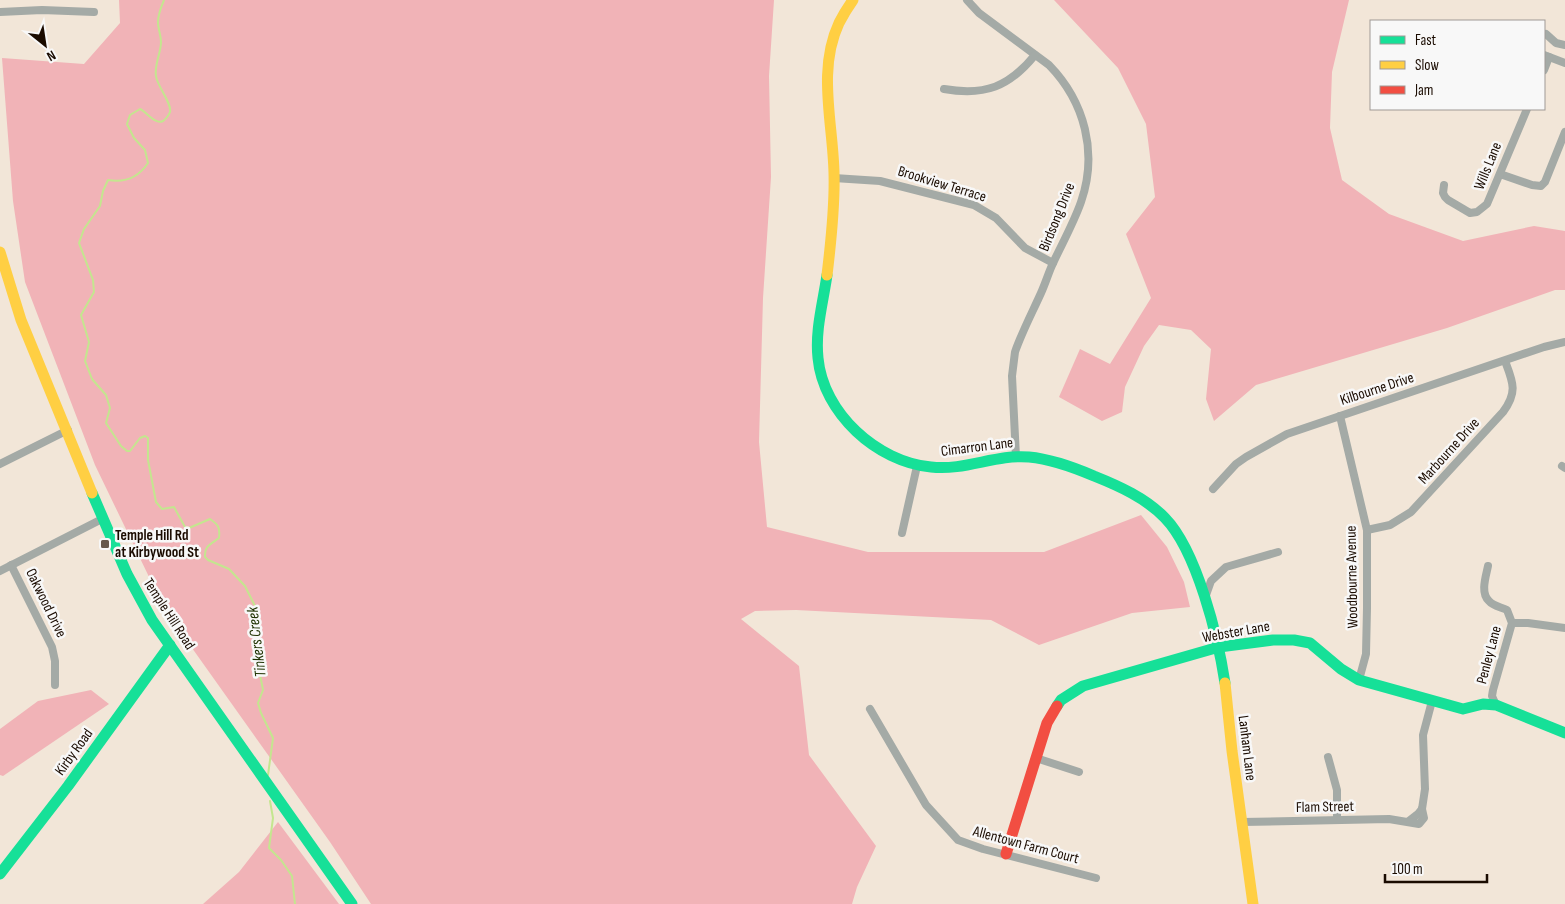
<svg xmlns="http://www.w3.org/2000/svg" width="1565" height="904" viewBox="0 0 1565 904" font-family="'Sofia Sans Condensed',sans-serif">
  <rect width="100%" height="100%" fill="#f2e6d8"/>
  <g fill="#f1b3b7">
    <polygon points="119,0 774,0 769,76 771,177 763,298 759,442 767,527 868,552 1044,552 1141,515 1167,547 1184,582 1190,607 1132,613 1039,645 991,620 796,610 755,611 741,619 799,666 809,755 876,846 857,887 852,904 371,904 330,842 165,610 95,465 25,282 13,201 2,58 84,64 120,23"/>
    <polygon points="1054,0 1349,0 1332,72 1330,128 1342,180 1389,214 1463,241 1534,226 1565,231 1565,290 1555,290 1447,328 1256,385 1214,421 1206,399 1211,349 1191,330 1159,325 1144,346 1125,387 1122,412 1102,421 1059,397 1080,349 1110,364 1151,298 1126,234 1155,197 1146,124 1118,68"/>
    <polygon points="91,690 109,704 3,776 0,775 0,729 38,701"/>
    <polygon points="278,822 339,904 203,904 239,872"/>
  </g>
  <g fill="none" stroke-linecap="round" stroke-linejoin="round">
    <g stroke="#c4e68f" stroke-width="2">
      <path d="M164 0C161 7 158 14 158 22 158 29 161 35 161 42 161 53 154 65 156 76 157 86 172 103 170 112 169 115 165 120 163 121 155 125 147 112 140 109L130 115 127 124 134 138 145 150 148 163C138 178 125 183 108 180L103 191 100 206 84 229 79 243 93 280 94 292 81 315 89 342 85 361 92 379 106 395 110 408 106 423 121 446 127 451H130L140 438 145 436 148 438V460L156 502 162 509 174 507 185 527 189 528 210 519C219 525 220 528 219 538 211 544 204 546 205 557L208 560 229 569 245 586 256 608 255 649 263 690 258 703 261 713 273 738 268 775"/>
      <polyline points="270,801 273,818 269,848 281,860 292,876 295,904"/>
    </g>
    <g stroke="#a4aaa6" stroke-width="8">
      <path d="M967 0 979 13 1049 65C1085 102 1098 153 1081 202 1074 222 1063 242 1054 261 1049 271 1046 282 1041 293 1032 313 1022 332 1015 352L1012 376 1016 457"/>
      <polyline points="0,12 42,10 94,12"/>
      <polyline points="1546,34 1556,43 1565,45"/>
      <polyline points="1544,55 1565,63"/>
      <polyline points="1544,70 1549,57"/>
      <path d="M944 89C985 96 1009 87 1035 55"/>
      <polyline points="1500,174 1532,185 1541,186 1545,182 1565,132"/>
      <polyline points="834,178 880,181 974,205 996,218 1025,248 1053,263"/>
      <polyline points="1444,185 1443,193 1445,197 1448,200 1470,213 1477,212 1487,204 1527,109"/>
      <polyline points="1340,416 1367,530 1367,608 1366,654 1359,680"/>
      <polyline points="0,464 68,430"/>
      <polyline points="1562,466 1565,468"/>
      <polyline points="1213,489 1236,464 1246,457 1287,434 1544,347 1565,342"/>
      <path d="M1367 530 1390 525 1411 512 1503 412C1518 392 1513 382 1505 361"/>
      <polyline points="902,533 917,466"/>
      <polyline points="11,565 52,647 55,661 55,685"/>
      <path d="M1488 566C1486 576 1480 593 1489 601 1493 606 1501 607 1507 610L1512 623 1493 690 1492 696 1496 705"/>
      <polyline points="0,571 102,519"/>
      <polyline points="1205,598 1211,581 1226,567 1278,552"/>
      <polyline points="1512,623 1528,623 1565,628"/>
      <polyline points="870,709 926,805 958,840 983,849 1096,878"/>
      <polyline points="1328,757 1337,790 1337,819"/>
      <polyline points="1036,758 1079,772"/>
      <polyline points="1409,821 1418,814 1422,809 1425,789 1423,735 1432,701"/>
      <polyline points="1242,822 1389,819 1419,824 1424,818 1422,809"/>
    </g>
    <g stroke="#16e098" stroke-width="11">
      <path d="M827 275C823 303 815 330 818 358 823 413 877 462 931 467 965 471 996 454 1029 457 1051 459 1073 467 1094 476 1119 486 1146 498 1165 518 1197 551 1218 637 1225 683"/>
      <polyline points="92,493 127,574 152,620 352,904"/>
      <polyline points="1057,706 1061,700 1083,686 1219,647 1273,640 1294,640 1310,643 1341,669 1359,680 1463,709 1483,704 1496,705 1565,733"/>
      <polyline points="0,874 68,786 170,645"/>
    </g>
    <g stroke="#ffcf43" stroke-width="11">
      <polyline points="0,252 21,320 92,493"/>
      <path d="M827 275C831 242 835 207 834 173 833 123 817 70 839 23 843 15 848 7 853 0"/>
      <polyline points="1225,683 1232,751 1253,904"/>
    </g>
    <polyline stroke="#f24e42" stroke-width="11" points="1006,854 1047,723 1057,706"/>
  </g>
  <rect fill="#66584c" stroke="#f8f8f8" stroke-width="2" x="100" y="539" width="10" height="10" rx="2.5"/>
  <g text-anchor="middle" dominant-baseline="central" stroke-width="5" stroke-linejoin="round" paint-order="stroke">
    <g font-size="15" fill="#1a0b00" stroke="#f8f8f8">
      <text transform="translate(1488 166) rotate(-68)">Wills Lane</text>
      <text transform="translate(942 184) rotate(17)">Brookview Terrace</text>
      <text transform="translate(1057 217) rotate(-68)">Birdsong Drive</text>
      <text transform="translate(1377 389) rotate(-18)">Kilbourne Drive</text>
      <text transform="translate(977 447) rotate(-7)">Cimarron Lane</text>
      <text transform="translate(1449 451) rotate(-48)">Marbourne Drive</text>
      <text transform="translate(1352 577) rotate(-91)">Woodbourne Avenue</text>
      <text transform="translate(46 603) rotate(64)">Oakwood Drive</text>
      <text transform="translate(169 614) rotate(57)">Temple Hill Road</text>
      <text transform="translate(1236 632) rotate(-10)">Webster Lane</text>
      <text transform="translate(1489 655) rotate(-75)">Penley Lane</text>
      <text transform="translate(1247 748) rotate(83)">Lanham Lane</text>
      <text transform="translate(74 752) rotate(-54)">Kirby Road</text>
      <text transform="translate(1325 807) rotate(-1)">Flam Street</text>
      <text transform="translate(1026 845) rotate(15)">Allentown Farm Court</text>
    </g>
    <g font-size="15" font-weight="bold" fill="#1a0b00" stroke="#f8f8f8" text-anchor="start">
      <text x="115" y="535">Temple Hill Rd<tspan x="115" dy="17">at Kirbywood St</tspan></text>
    </g>
    <g font-size="16" font-style="italic" fill="#203303" stroke="#f8f8f8">
      <text transform="translate(257 642) rotate(-97)">Tinkers Creek</text>
    </g>
  </g>
  <rect x="1370" y="20" width="175" height="90" fill="#f8f8f8" stroke="#9f9995"/>
  <rect x="1380" y="36" width="25" height="8" fill="#16e098" stroke="#9f9995"/>
  <text x="1415" y="45" font-size="15" fill="#1a0b00">Fast</text>
  <rect x="1380" y="61" width="25" height="8" fill="#ffcf43" stroke="#9f9995"/>
  <text x="1415" y="70" font-size="15" fill="#1a0b00">Slow</text>
  <rect x="1380" y="86" width="25" height="8" fill="#f24e42" stroke="#9f9995"/>
  <text x="1415" y="95" font-size="15" fill="#1a0b00">Jam</text>
  <g transform="translate(45 45) rotate(150)" stroke="#f8f8f8" stroke-width="4" paint-order="stroke">
  <path d="M0-4L9 19L0 12L-9 19Z" fill="#1a0b00"/>
  <text y="-8" font-size="14" font-weight="bold" text-anchor="middle" fill="#1a0b00">N</text>
  </g>
  <path d="M1385 874v8h102v-8" fill="none" stroke="#1a0b00" stroke-width="2.5"/>
  <text x="1392" y="874" font-size="15" fill="#1a0b00" stroke="#f8f8f8" stroke-width="4" paint-order="stroke">100 m</text>
</svg>
